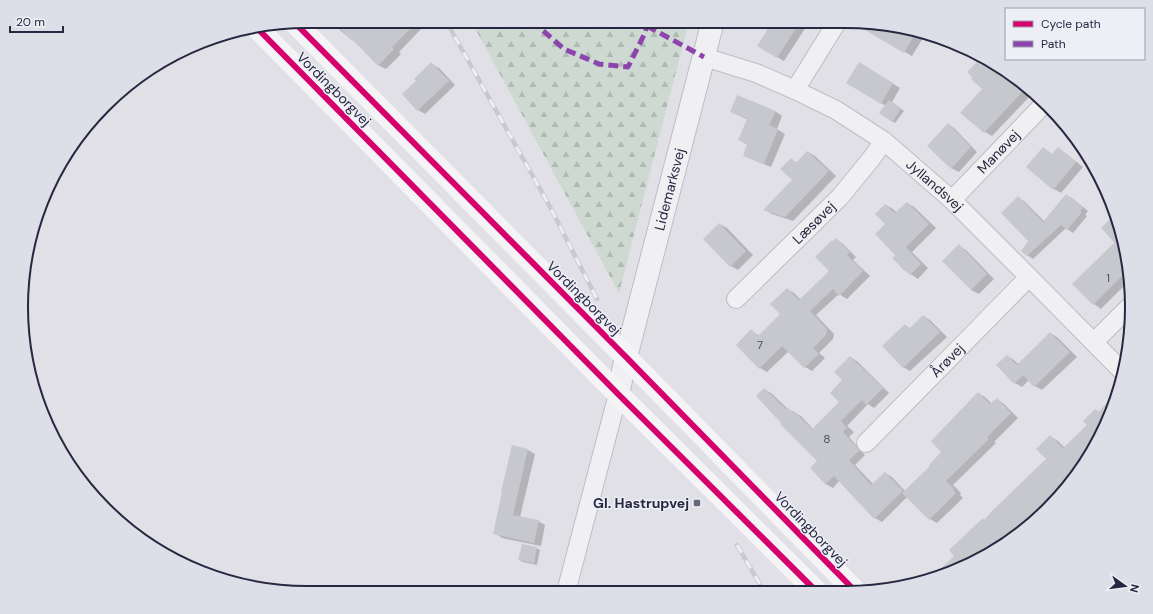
<svg xmlns="http://www.w3.org/2000/svg" width="1153" height="614" viewBox="0 0 1153 614" font-family="'DM Sans',sans-serif">
  <defs>
    <pattern id="forest-firs" width="22" height="20" patternUnits="userSpaceOnUse"><rect width="22" height="20" fill="#cdd9d1"/><path d="M5 1l3.5 6h-7zM16 11l3.5 6h-7z" fill="#b0bab4"/></pattern>
  </defs>
  <rect width="100%" height="100%" fill="#e0e0e6"/>
  <polygon fill="url(#forest-firs)" points="471,21 689,21 619,293"/>
  <g fill="#0003">
    <polygon points="331,21 419,21 418,23 423,27 399,52 401,54 386,69 378,65 358,44 342,32"/>
    <polygon points="771,22 800,22 799,23 806,27 784,61 777,57 771,26 769,25"/>
    <polygon points="876,24 920,31 926,33 912,56 871,32"/>
    <polygon points="988,61 995,66 1007,76 1009,73 1020,80 1033,93 992,136 985,132 983,89 977,63 983,67"/>
    <polygon points="859,63 900,88 892,102 904,111 895,123 892,121 886,106 848,82"/>
    <polygon points="431,64 439,68 455,85 425,114 418,110 417,81"/>
    <polygon points="775,111 782,116 777,129 785,134 771,167 751,159 744,155 748,145 739,140 748,120 731,112"/>
    <polygon points="948,124 955,129 977,152 959,172 951,168"/>
    <polygon points="1043,148 1053,155 1058,148 1065,153 1083,167 1061,193 1054,189 1028,167"/>
    <polygon points="808,152 815,156 836,176 793,221 772,214 765,210 793,180 791,159 797,163"/>
    <polygon points="1066,195 1072,198 1088,211 1085,215 1087,216 1073,233 1066,228 1033,259 1027,255 1030,240 1018,198 1024,201 1045,222"/>
    <polygon points="907,203 914,207 936,228 912,252 928,268 918,279 903,269 893,258 897,255 887,224 886,205 893,209 897,213"/>
    <polygon points="1116,215 1117,216 1130,270 1130,285 1127,283 1101,309 1094,304 1115,243 1107,234"/>
    <polygon points="719,224 727,228 753,255 738,270 731,266"/>
    <polygon points="836,239 843,244 856,257 853,260 870,276 847,299 839,294 816,315 834,334 833,339 819,353 825,358 812,371 805,367 789,351 767,372 760,368 751,331 760,336 782,314 787,289 794,293 801,300 830,271 834,242"/>
    <polygon points="959,246 966,250 994,279 979,294 971,290"/>
    <polygon points="924,316 931,321 947,337 910,371 903,367 905,325 911,329"/>
    <polygon points="1050,333 1057,337 1077,357 1042,390 1035,386 1029,380 1022,387 1015,383 1007,356 1014,360 1018,364"/>
    <polygon points="850,357 857,361 889,393 874,408 868,404 847,426 854,432 849,437 865,455 855,465 873,484 885,473 892,477 905,491 931,466 943,452 978,393 985,397 992,404 997,399 1004,404 1018,418 994,442 996,443 953,485 961,493 960,495 963,498 937,523 930,519 907,497 882,522 875,518 840,480 833,488 826,484 811,468 819,461 764,389 771,393 788,409 801,416 813,429 841,402 844,380"/>
    <polygon points="1114,397 1116,398 1102,434 1061,495 1020,534 955,571 942,575 939,572 955,556 985,521 1047,459 1051,437 1058,441 1065,448 1089,425 1096,410 1099,412"/>
    <polygon points="513,446 528,450 535,454 520,517 538,521 545,525 541,546 502,538 495,533"/>
    <polygon points="536,548 540,550 537,565 523,562 519,560"/>
  </g>
  <g fill="#c7c7ce">
    <polygon points="333,21 418,21 392,47 394,49 378,66 353,40 352,41"/>
    <polygon points="772,22 800,22 777,58 757,46"/>
    <polygon points="851,22 864,22 917,30 904,53"/>
    <polygon points="988,60 1023,91 984,133 960,113 982,89 971,79 972,77 967,72 977,62 982,66"/>
    <polygon points="431,62 449,81 417,111 402,94 416,81 414,79"/>
    <polygon points="859,62 893,83 881,104 846,83"/>
    <polygon points="737,95 776,111 769,125 778,129 764,164 743,156 747,144 738,140 747,119 730,112"/>
    <polygon points="889,100 901,108 892,122 879,113"/>
    <polygon points="948,123 971,147 951,169 927,146"/>
    <polygon points="1043,147 1052,154 1058,147 1076,162 1053,190 1026,167"/>
    <polygon points="807,151 829,171 785,217 763,210 792,180 780,169 791,158 796,163"/>
    <polygon points="1066,194 1083,207 1080,211 1082,212 1067,230 1061,225 1027,256 1021,251 1029,240 1028,241 1001,213 1018,196 1043,222"/>
    <polygon points="907,202 929,224 906,247 921,264 910,275 892,258 895,255 875,234 885,224 875,214 885,204 895,213"/>
    <polygon points="1116,213 1127,257 1125,268 1127,271 1093,305 1072,284 1115,242 1101,228"/>
    <polygon points="719,223 746,251 730,267 703,239"/>
    <polygon points="836,238 850,252 847,255 863,271 839,296 833,289 810,311 827,329 826,335 813,348 819,354 804,368 782,346 759,369 736,345 751,329 758,336 780,314 770,304 787,288 799,300 829,271 815,257 832,240 833,241"/>
    <polygon points="959,244 987,274 971,290 942,261"/>
    <polygon points="923,315 940,332 903,368 882,346 905,324 909,329"/>
    <polygon points="1050,332 1070,352 1034,387 1023,375 1014,384 996,365 1007,355 1017,365"/>
    <polygon points="850,356 883,388 866,405 862,400 841,421 847,428 843,432 856,446 859,451 849,460 871,485 885,472 903,491 874,519 834,476 825,484 810,468 817,461 780,424 781,423 756,396 764,388 786,409 788,408 792,412 794,411 812,429 839,402 830,393 842,380 834,372"/>
    <polygon points="978,392 990,404 997,398 1011,413 987,437 989,439 946,481 954,489 953,490 956,493 929,520 902,493 930,466 929,465 941,452 931,441"/>
    <polygon points="1118,392 1102,434 1061,495 1029,526 1027,524 1011,539 955,571 931,578 954,556 949,550 983,518 984,520 993,510 1046,459 1036,449 1050,435 1063,448 1087,425 1083,421 1095,409 1098,412"/>
    <polygon points="512,445 528,449 513,515 539,520 534,543 493,534 502,492 501,492"/>
    <polygon points="522,544 537,547 534,563 518,560"/>
  </g>
  <g fill="none" stroke-linecap="round" stroke-linejoin="round">
    <g stroke="#bdbdc4" stroke-width="20">
      <g id="minor">
        <path id="s1" d="M704 57 756 73 795 90 836 110 884 141 952 200 1029 277 1124 373"/>
        <polyline points="795,90 837,22"/>
        <path id="s2" d="M952 200 1045 103"/>
        <path id="s3" d="M736 299 840 197 871 159 884 141"/>
        <polyline points="1094,342 1131,305"/>
        <path id="s4" d="M866 443 1029 277"/>
        <polyline points="566,592 618,394"/>
      </g>
    </g>
    <g stroke="#bdbdc4" stroke-width="24">
      <g id="tertiary">
        <path id="s5" d="M618 394 626 357 713 21"/>
      </g>
    </g>
    <use href="#minor" stroke="#f0f0f2" stroke-width="18"/>
    <use href="#tertiary" stroke="#f0f0f2" stroke-width="22"/>
    <g stroke="#f4f4f6" stroke-width="22">
      <polyline points="295,23 626,357 855,591"/>
      <polyline points="258,29 618,394 816,591"/>
    </g>
    <g stroke="#c9c9cd" stroke-width="4.5">
      <g id="rail">
        <polyline points="446,21 549,205 597,299"/>
        <polyline points="737,545 764,591"/>
      </g>
    </g>
    <use href="#rail" stroke="#edeef6" stroke-width="3" stroke-dasharray="9" stroke-linecap="butt"/>
    <g stroke="#8e44ad" stroke-width="5" stroke-dasharray="10 5" stroke-linecap="butt">
      <polyline points="532,21 564,49 599,64 628,67 645,33 648,21"/>
      <polyline points="647,26 704,57"/>
    </g>
    <g stroke="#edeef6" stroke-width="8">
      <g id="cycleway">
        <polyline points="295,23 626,357 855,591"/>
        <polyline points="258,29 618,394 816,591"/>
      </g>
    </g>
    <use href="#cycleway" stroke="#d6006c" stroke-width="6"/>
  </g>
  <rect fill="#67687a" stroke="#edeef6" stroke-width="1.5" x="693" y="499" width="8" height="8" rx="2"/>
  <g text-anchor="middle" dominant-baseline="central" stroke-width="3" stroke-linejoin="round" paint-order="stroke">
    <g font-size="12" fill="#505165">
      <text x="1108" y="278">1</text>
      <text x="760" y="345">7</text>
      <text x="827" y="439">8</text>
    </g>
    <g font-size="14" fill="#262740" stroke="#edeef6">
      <text transform="translate(334 89) rotate(45)">Vordingborgvej</text>
      <text stroke="none"><textPath href="#s2" startOffset="67">Manøvej</textPath></text>
      <text stroke="none"><textPath href="#s1" startOffset="267">Jyllandsvej</textPath></text>
      <text stroke="none"><textPath href="#s5" startOffset="211">Lidemarksvej</textPath></text>
      <text stroke="none"><textPath href="#s3" startOffset="109">Læsøvej</textPath></text>
      <text transform="translate(584 298) rotate(45)">Vordingborgvej</text>
      <text stroke="none"><textPath href="#s4" startOffset="116">Årøvej</textPath></text>
      <text transform="translate(811 529) rotate(46)">Vordingborgvej</text>
    </g>
    <g font-size="14" font-weight="bold" fill="#262740" stroke="#edeef6" text-anchor="end">
      <text x="689" y="503">Gl. Hastrupvej</text>
    </g>
  </g>
  <path d="M0 0H1153V614H0ZM307 28H846A279 279 0 0 1 1125 307V307A279 279 0 0 1 846 586H307A279 279 0 0 1 28 307V307A279 279 0 0 1 307 28Z" fill="#dddee7" fill-rule="evenodd"/>
  <path fill="none" stroke="#262740" stroke-width="2" d="M307 28H846A279 279 0 0 1 1125 307V307A279 279 0 0 1 846 586H307A279 279 0 0 1 28 307V307A279 279 0 0 1 307 28Z"/>
  <rect x="1005" y="8" width="140" height="52" fill="#edeef6" stroke="#9d9ead"/>
  <rect x="1013" y="21" width="20" height="6" fill="#d6006c" stroke="#9d9ead"/>
  <text x="1041" y="28" font-size="12" fill="#262740">Cycle path</text>
  <rect x="1013" y="41" width="20" height="6" fill="#8e44ad" stroke="#9d9ead"/>
  <text x="1041" y="48" font-size="12" fill="#262740">Path</text>
  <g transform="translate(1125 586) rotate(104)" stroke="#edeef6" stroke-width="3" paint-order="stroke">
  <path d="M0-3L7 15L0 10L-7 15Z" fill="#262740"/>
  <text y="-6" font-size="11" font-weight="bold" text-anchor="middle" fill="#262740">N</text>
  </g>
  <path d="M10 26v6h53v-6" fill="none" stroke="#262740" stroke-width="2"/>
  <text x="16" y="26" font-size="12" fill="#262740" stroke="#edeef6" stroke-width="3" paint-order="stroke">20 m</text>
</svg>
